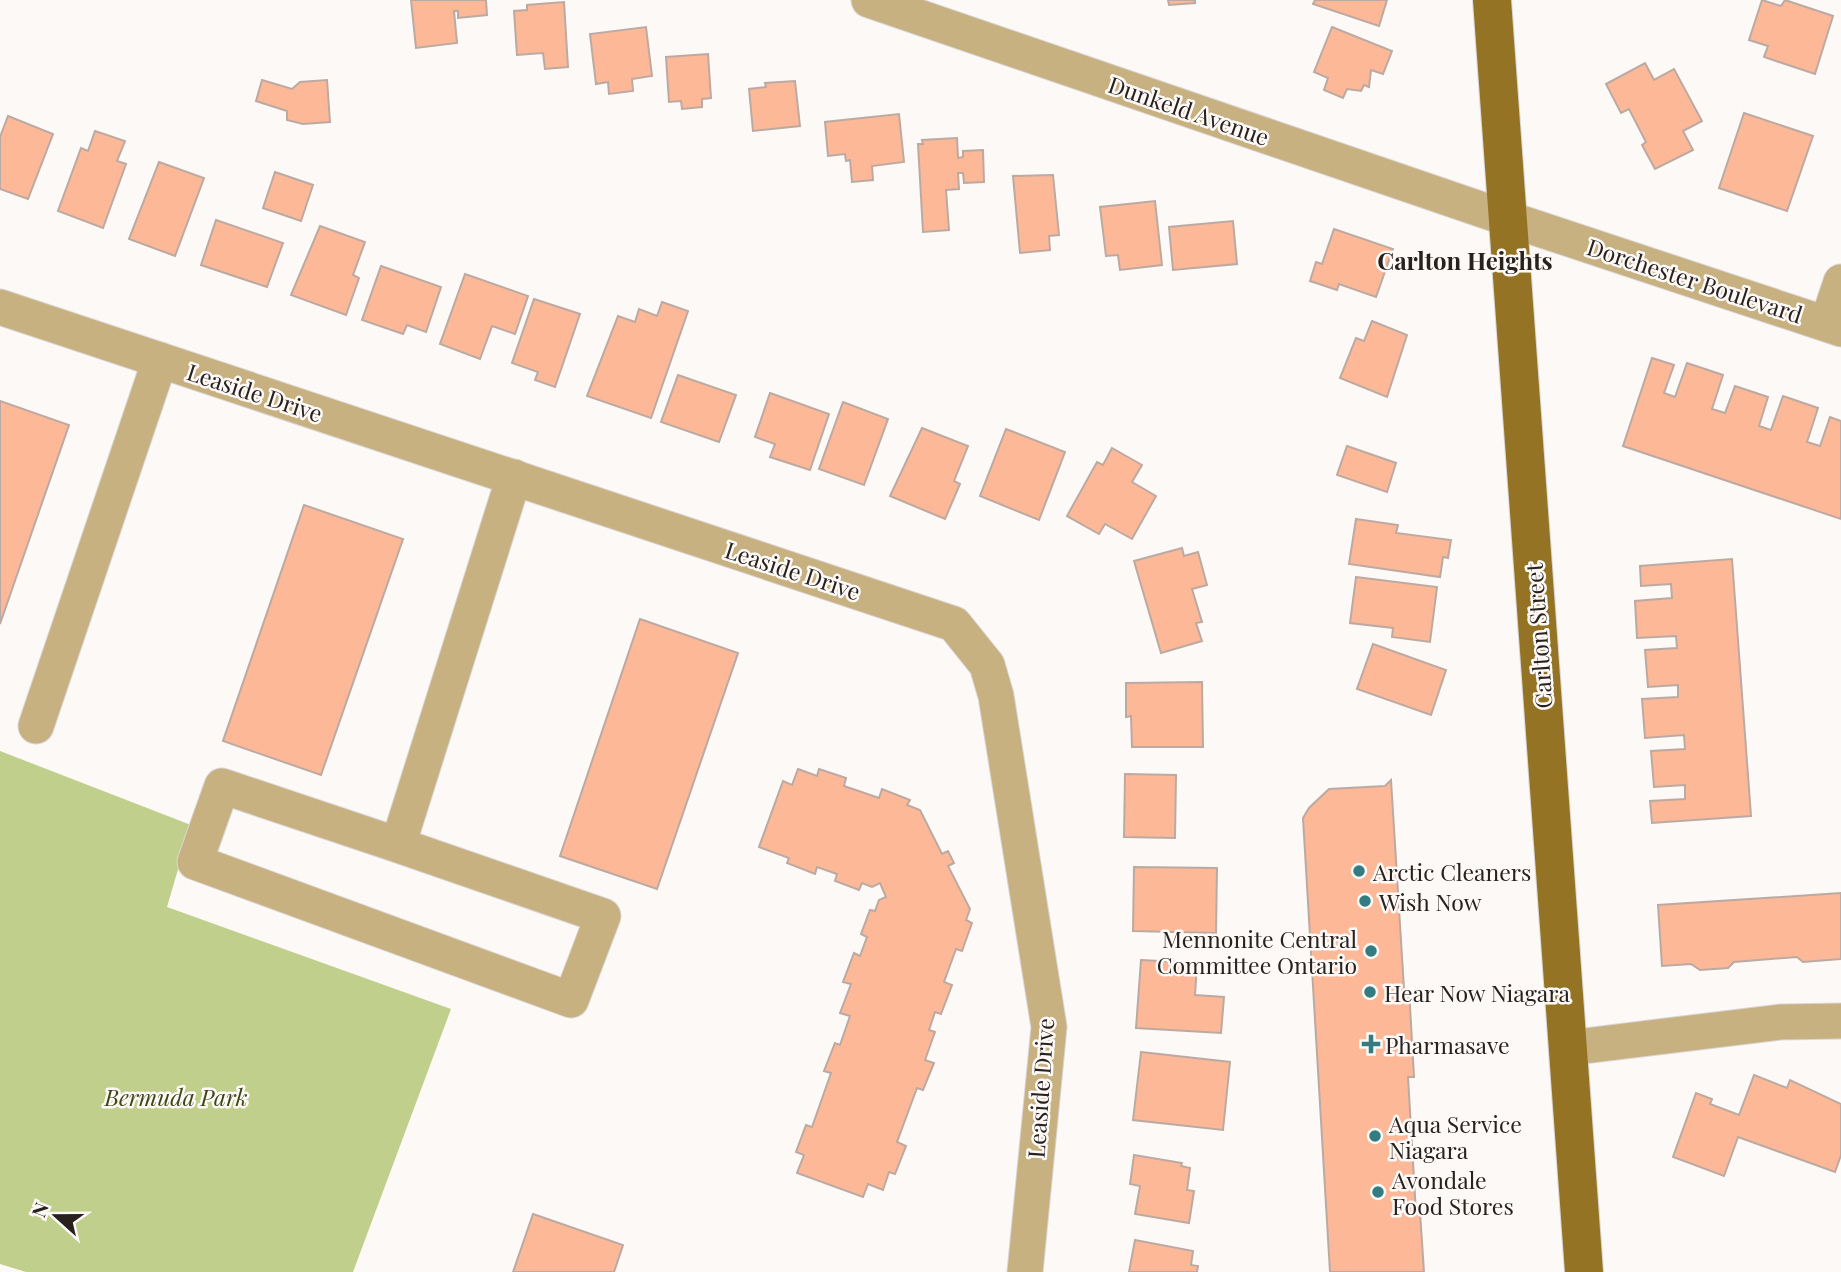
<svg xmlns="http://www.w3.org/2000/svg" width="1841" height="1272" viewBox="0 0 1841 1272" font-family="'Playfair Display',serif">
  <rect width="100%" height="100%" fill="#fcf9f7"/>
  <polygon fill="#c0cf8c" points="0,751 191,825 167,907 451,1009 353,1272 26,1272 0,1264"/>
  <g fill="#fdb898" stroke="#bcaaa2" stroke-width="2">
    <polygon points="411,0 486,0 487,15 458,18 458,11 454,11 457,43 416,48"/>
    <polygon points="1168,0 1195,0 1195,3 1169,5"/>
    <polygon points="1315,0 1387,0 1379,26 1313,4"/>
    <polygon points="1762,0 1781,6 1785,0 1833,16 1815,74 1764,57 1768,46 1749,40"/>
    <polygon points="564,2 568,67 545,69 543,53 517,55 514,11 527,10 527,5"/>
    <polygon points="646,27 652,76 632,79 633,91 609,94 608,82 596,84 590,34"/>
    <polygon points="1332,27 1392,51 1383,74 1371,70 1369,87 1364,85 1361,91 1347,89 1343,98 1324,90 1328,78 1314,72"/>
    <polygon points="708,54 711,98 702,99 702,107 682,109 681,101 669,102 666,57"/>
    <polygon points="1645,63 1654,80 1674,69 1702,121 1683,131 1693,150 1655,169 1642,145 1646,142 1629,109 1621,113 1606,84"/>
    <polygon points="262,80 292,89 300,82 327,80 330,122 303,124 287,120 287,111 256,101"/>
    <polygon points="795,81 800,126 753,131 749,89 766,87 765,83"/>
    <polygon points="1744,113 1813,136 1787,211 1719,188"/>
    <polygon points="899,114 904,162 872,166 873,180 852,182 850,160 846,161 845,154 828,156 825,122"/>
    <polygon points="8,116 53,134 28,199 0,189 0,137"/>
    <polygon points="95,131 125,141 117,161 126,164 103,228 58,211 81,148 88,151"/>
    <polygon points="957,138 958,158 963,157 963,151 983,150 984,182 964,183 963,173 958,173 959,189 946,190 949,230 923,232 918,144 923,144 922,140"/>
    <polygon points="159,162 204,178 175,256 129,239"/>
    <polygon points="275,172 313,185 301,221 263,208"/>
    <polygon points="1053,175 1059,235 1049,236 1050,250 1020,253 1013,176"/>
    <polygon points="1155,201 1162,265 1120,270 1118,255 1106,256 1100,207"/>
    <polygon points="216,220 283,243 267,287 201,265"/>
    <polygon points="1233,221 1237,264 1173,270 1169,227"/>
    <polygon points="320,226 365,242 353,275 359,278 346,315 291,295"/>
    <polygon points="1334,229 1393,249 1376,297 1339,284 1337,290 1310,281 1316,262 1322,264"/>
    <polygon points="381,266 441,287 426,332 407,325 403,334 362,320"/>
    <polygon points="465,274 528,296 515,334 492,326 480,359 440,344"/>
    <polygon points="534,299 580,314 555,387 535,380 538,372 512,363"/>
    <polygon points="662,302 688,311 651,418 587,396 618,316 635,322 639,309 657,316"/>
    <polygon points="1372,321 1407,335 1387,397 1340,378 1356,338 1364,341"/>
    <polygon points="1652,358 1674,365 1664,393 1675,397 1687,363 1723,375 1712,409 1725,413 1735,386 1768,397 1759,426 1771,430 1783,396 1818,408 1807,442 1820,446 1830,417 1841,421 1841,519 1623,446"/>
    <polygon points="678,375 736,395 719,442 661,422"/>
    <polygon points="770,393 829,414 810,470 770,457 775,444 755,437"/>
    <polygon points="0,401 69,425 0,624"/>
    <polygon points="843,402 888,419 864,485 819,469"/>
    <polygon points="922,428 968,446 954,481 960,484 945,519 890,496"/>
    <polygon points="1006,429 1065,452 1039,520 980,496"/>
    <polygon points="1347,446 1396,463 1387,492 1337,475"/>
    <polygon points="1112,448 1142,465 1132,482 1156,496 1132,539 1105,524 1099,534 1067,516 1097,462 1103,465"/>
    <polygon points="304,505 403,539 321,775 223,741"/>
    <polygon points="1356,519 1398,525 1396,533 1451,540 1448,558 1443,557 1440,577 1349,564"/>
    <polygon points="1182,548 1184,556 1198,552 1207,585 1192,589 1202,622 1196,623 1202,641 1161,653 1134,561"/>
    <polygon points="1732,559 1751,816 1652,823 1650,801 1685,799 1685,785 1654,787 1651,751 1685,749 1684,735 1645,738 1642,699 1678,697 1678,685 1648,687 1645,650 1677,648 1676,636 1637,638 1635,601 1672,598 1671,584 1641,586 1640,566"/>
    <polygon points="1356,577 1437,587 1430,642 1392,637 1393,628 1350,623"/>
    <polygon points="640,619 738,653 657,889 560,856"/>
    <polygon points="1373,644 1446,670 1431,715 1357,689"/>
    <polygon points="1202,682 1203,747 1132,747 1131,716 1126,717 1126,683"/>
    <polygon points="798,769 817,776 819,769 846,778 844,786 879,798 882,789 910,800 907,805 920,810 942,854 948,851 954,863 948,866 970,909 966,920 972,923 962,951 956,949 944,982 952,985 941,1014 935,1012 929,1030 935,1032 925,1060 934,1063 923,1090 917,1088 897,1142 906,1146 895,1174 889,1172 883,1190 868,1184 863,1197 797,1173 804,1155 796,1152 806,1125 812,1127 831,1073 824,1071 835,1043 840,1045 850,1016 840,1013 851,984 843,982 854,953 860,956 867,937 861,934 870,910 875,911 879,900 886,897 880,883 872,887 862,883 859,890 835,881 837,874 817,867 815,874 787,863 789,858 759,847 783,781 792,785"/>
    <polygon points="1125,774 1176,775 1175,838 1124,837"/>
    <polygon points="1391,780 1404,989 1409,989 1414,1077 1408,1077 1416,1213 1420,1212 1424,1272 1330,1272 1303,818 1309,808 1329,789 1385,786"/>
    <polygon points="1134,867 1217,868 1216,933 1133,931"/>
    <polygon points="1841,893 1841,959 1803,962 1797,957 1734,962 1728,968 1700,970 1691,964 1662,966 1658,905"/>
    <polygon points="1141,960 1197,963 1195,995 1224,997 1221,1033 1136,1028"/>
    <polygon points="1141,1052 1230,1062 1223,1130 1133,1120"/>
    <polygon points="1754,1075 1787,1088 1790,1080 1841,1104 1841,1155 1835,1172 1738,1137 1724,1176 1673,1157 1696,1093 1712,1099 1710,1104 1739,1115"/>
    <polygon points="1134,1155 1182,1163 1181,1166 1190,1168 1187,1190 1194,1191 1189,1223 1135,1214 1140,1186 1130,1184"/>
    <polygon points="533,1214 623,1245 614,1272 513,1272"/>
    <polygon points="1135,1240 1193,1251 1191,1265 1198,1266 1197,1272 1129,1272"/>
  </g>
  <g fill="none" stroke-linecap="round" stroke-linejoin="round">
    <g stroke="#dad6d4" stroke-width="37">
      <g id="minor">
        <polyline points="869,0 1509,219 1841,329"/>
        <polyline points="0,307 954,624 987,665 996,696 1049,1027 1025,1272"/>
        <polyline points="1827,324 1841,282"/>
        <polyline points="36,726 160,360"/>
        <polyline points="398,845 222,786 195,862 571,1000 603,916 398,845 514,477"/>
        <polyline points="1568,1048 1780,1022 1841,1021"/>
      </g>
    </g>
    <g stroke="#dad6d4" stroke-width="40">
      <polyline id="major" points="1492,0 1584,1272"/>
    </g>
    <use href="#minor" stroke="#c7b181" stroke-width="35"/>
    <use href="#major" stroke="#947424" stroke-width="38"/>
  </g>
  <g fill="#337c81" stroke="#fcf9f7" stroke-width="2.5">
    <circle cx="1359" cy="871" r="7"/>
    <circle cx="1365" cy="901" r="7"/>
    <circle cx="1371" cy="951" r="7"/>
    <circle cx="1370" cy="992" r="7"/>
    <path d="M1367.5 1033.5h7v7h7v7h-7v7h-7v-7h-7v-7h7z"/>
    <circle cx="1375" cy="1136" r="7"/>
    <circle cx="1378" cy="1192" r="7"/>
  </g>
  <g text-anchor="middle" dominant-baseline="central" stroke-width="5" stroke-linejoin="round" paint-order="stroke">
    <g font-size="23" fill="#28211e" stroke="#fcf9f7">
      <text transform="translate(1189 110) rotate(19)">Dunkeld Avenue</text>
      <text transform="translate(1695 280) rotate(18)">Dorchester Boulevard</text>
      <text transform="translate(255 392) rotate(18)">Leaside Drive</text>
      <text transform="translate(793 570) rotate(18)">Leaside Drive</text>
      <text transform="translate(1538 636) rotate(-94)">Carlton Street</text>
      <text transform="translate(1040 1088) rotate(-86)">Leaside Drive</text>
    </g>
    <g font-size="23" fill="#28211e" stroke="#fcf9f7" text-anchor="start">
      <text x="1373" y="871">Arctic Cleaners</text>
      <text x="1379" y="901">Wish Now</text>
      <text x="1357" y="938" text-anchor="end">Mennonite Central<tspan x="1357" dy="26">Committee Ontario</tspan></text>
      <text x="1384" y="992">Hear Now Niagara</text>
      <text x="1385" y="1044">Pharmasave</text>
      <text x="1389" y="1123">Aqua Service<tspan x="1389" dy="26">Niagara</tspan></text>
      <text x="1392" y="1179">Avondale<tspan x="1392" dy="26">Food Stores</tspan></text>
    </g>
    <g font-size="23" font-style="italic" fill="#3e4614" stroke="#fcf9f7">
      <text x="176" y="1096">Bermuda Park</text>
    </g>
    <g font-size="24" font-weight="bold" fill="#28211e" stroke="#fcf9f7">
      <text x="1465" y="260">Carlton Heights</text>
    </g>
  </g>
  <g transform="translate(56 1216) rotate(291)" stroke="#fcf9f7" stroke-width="5" paint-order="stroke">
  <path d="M0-5L12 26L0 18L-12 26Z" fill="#28211e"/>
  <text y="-10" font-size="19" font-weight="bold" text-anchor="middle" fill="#28211e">N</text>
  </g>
</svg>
